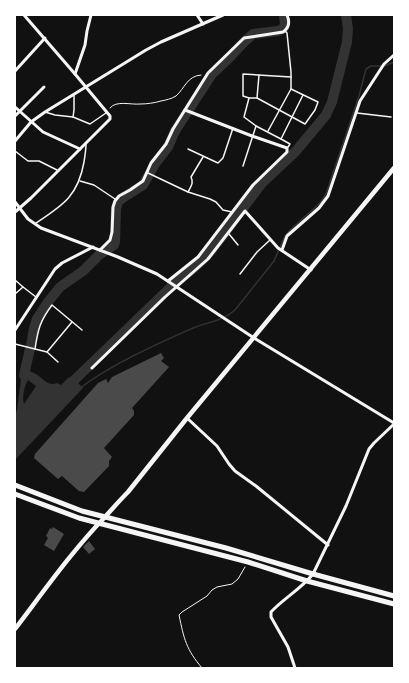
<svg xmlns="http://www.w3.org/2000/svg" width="409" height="683" viewBox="0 0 409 683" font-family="'Fira Sans',sans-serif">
  <rect width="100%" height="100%" fill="#111"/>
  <path fill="#333" fill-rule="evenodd" d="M22 361 27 363C28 374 33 371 39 376 45 381 49 386 57 383L61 385 69 377 75 383H78L83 388 15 460V416L17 410 21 379 20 374ZM28 380 36 386 24 404C22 398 24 386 28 380Z"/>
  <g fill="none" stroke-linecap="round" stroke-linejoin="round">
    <path stroke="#333" stroke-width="1.5" d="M80 388C114 363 155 345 193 328 208 322 223 321 235 310L274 261 284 238 289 231 320 203 326 194 359 96 366 69 371 66H384L394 62"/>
    <g stroke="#333" stroke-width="10">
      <polyline points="24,375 32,340 34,328 37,319 48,302 60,287 83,271 99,255 114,245 115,242 116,209 118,202 124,197 143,185 155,164 168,147 175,131 212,74 230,57 242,44 253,34 278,31 284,28 285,25 284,15"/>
      <polyline points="64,390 176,282 195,267 211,251 262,183 296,151 326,115 332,102 347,42 348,29 346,15"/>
    </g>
  </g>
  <g fill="#4a4a4a">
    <polygon points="161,353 164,358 161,361 169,367 132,408 134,411 134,415 104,448 112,457 109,461 109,466 84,492 79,491 62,476 58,479 34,458 35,454 98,383 106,379 108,383 112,377"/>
    <polygon points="53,527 64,534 54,551 44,545 48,538 46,536 50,528 52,529"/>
    <polygon points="89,541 95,549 89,554 83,547"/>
  </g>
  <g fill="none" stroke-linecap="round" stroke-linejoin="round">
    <g stroke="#f5f5f5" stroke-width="1">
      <path d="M110 108C116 100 131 105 140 104 147 104 154 103 161 101 166 100 171 99 176 96 185 88 187 76 201 75"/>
      <path d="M202 668C186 649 184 639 179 615L182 612 207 596 212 590 217 587 232 584 238 579 245 567"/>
    </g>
    <g stroke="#f5f5f5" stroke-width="1.5">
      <polyline points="259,75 257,98 305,124 315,110 318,102 291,89 291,72 287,33 285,31"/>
      <polyline points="249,98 243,96 243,74 291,77"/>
      <polyline points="45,112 55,115 73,117 90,124 106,113"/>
      <polyline points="357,113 391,117"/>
      <polyline points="73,117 74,110 74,95"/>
      <polyline points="256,126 281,139 303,95"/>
      <polyline points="268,131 291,89"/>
      <polyline points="281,139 290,144 288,147"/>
      <polyline points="188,149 218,163 223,158 233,128"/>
      <polyline points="15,151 28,161 39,161 57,170"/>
      <polyline points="243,166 256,126 244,117 249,98 257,98"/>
      <polyline points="148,173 188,192 210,199 216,202 223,210 232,212"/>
      <polyline points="80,181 94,185 115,199"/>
      <path d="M188 192C191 186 194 183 191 177L203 157"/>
      <path d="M36 223C63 205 78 196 84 162 85 156 86 150 86 143"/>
      <polyline points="229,234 238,245"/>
      <polyline points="240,274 257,252 270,240"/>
      <polyline points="15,280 23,287"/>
      <polyline points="15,294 23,287 36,297"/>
      <polyline points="15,344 47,352"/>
      <path d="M35 349C38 329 40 321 52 305L82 330"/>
      <polyline points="58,362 47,352 72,322"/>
    </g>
    <g stroke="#f5f5f5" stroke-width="3">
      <polyline points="24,15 75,74"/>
      <polyline points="197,15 203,24"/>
      <polyline points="15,71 45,38"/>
      <polyline points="15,107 43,132 80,149"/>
      <polyline points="15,116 44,87"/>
      <polyline points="15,141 31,122 45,112 146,50 161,42 223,15"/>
      <polyline points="15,202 28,219 41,228 118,257 157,274 254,338 394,423"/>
      <polyline points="15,212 31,198 110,119 110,116 75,74 85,45 87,31 91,15"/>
      <path d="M100 250 110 240 112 232 113 207 115 201 119 196 130 190 143 181 151 163 166 144 173 129 208 73 244 38 283 32C289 28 290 22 287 15"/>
      <polyline points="282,250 287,236 319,208 328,196 360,101 384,64 394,55"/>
      <polyline points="168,281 198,257 253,185 287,152 287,148 252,136 185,110"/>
      <polyline points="15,330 55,269 62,263 93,247"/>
      <polyline points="92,368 165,297 208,259 245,211 278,248 311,270"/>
      <polyline points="187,418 217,446 229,464 235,471 256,486 328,545"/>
      <path d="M295 668 288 647 271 617V612C284 598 301 589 313 574L346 506 369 449 374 443 394 424"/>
    </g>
    <path stroke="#f5f5f5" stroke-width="4.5" d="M15 629C44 591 72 551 105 517 113 508 120 500 128 492L187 418 394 168"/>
    <g stroke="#f5f5f5" stroke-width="5">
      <polyline points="15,485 82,511 226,548 313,574 394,596"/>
      <polyline points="15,494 79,518 248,562 307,581 394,604"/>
    </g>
  </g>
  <rect width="409" height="683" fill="none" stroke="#ffffff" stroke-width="32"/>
</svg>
